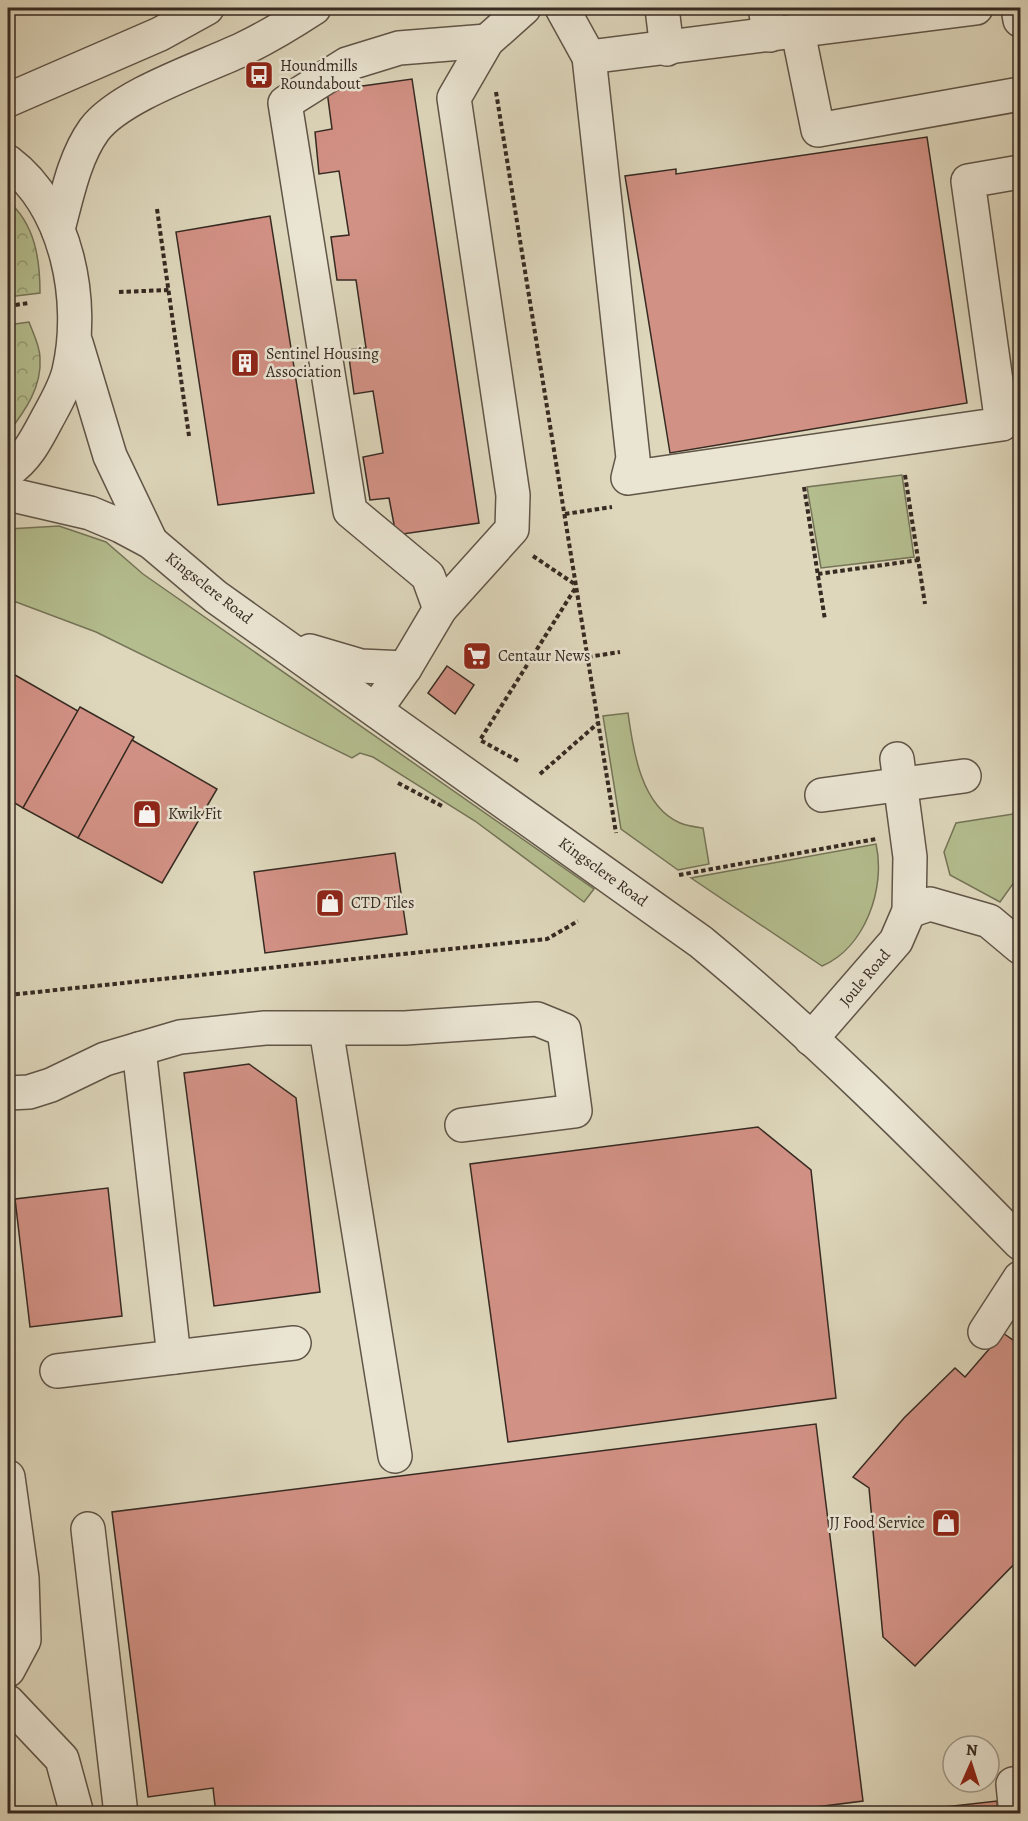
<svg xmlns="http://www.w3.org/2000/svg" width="1028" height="1821" viewBox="0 0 1028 1821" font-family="Alegreya,serif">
  <defs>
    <pattern id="forest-crowns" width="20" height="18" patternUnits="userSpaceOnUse" patternTransform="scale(1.5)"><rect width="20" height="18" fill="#b4bd8e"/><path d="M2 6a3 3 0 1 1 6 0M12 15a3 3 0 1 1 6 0" fill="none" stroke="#939a74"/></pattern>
  </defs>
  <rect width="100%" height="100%" fill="#ded7bc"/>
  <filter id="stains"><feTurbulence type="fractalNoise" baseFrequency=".00333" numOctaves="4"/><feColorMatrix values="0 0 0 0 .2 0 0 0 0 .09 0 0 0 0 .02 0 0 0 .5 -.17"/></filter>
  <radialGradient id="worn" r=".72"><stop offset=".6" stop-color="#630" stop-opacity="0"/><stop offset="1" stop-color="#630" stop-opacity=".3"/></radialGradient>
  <g fill="#b4bd8e" stroke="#757458" stroke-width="1.5">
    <polygon points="902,475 914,557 821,568 807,487"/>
    <polygon points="59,526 106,542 143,574 594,889 584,902 475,821 373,757 360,753 352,758 96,632 8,599 8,529"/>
    <path d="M628 713C633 750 641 806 680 823 687 826 696 827 703 828L709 864 678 870 621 829 603 716Z"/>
    <polygon points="1020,813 1020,874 1000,902 950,875 944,852 956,823"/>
    <path d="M876 844C886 888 865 948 822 966L691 878Z"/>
  </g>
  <g fill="url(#forest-crowns)" stroke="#757458" stroke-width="1.5">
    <path d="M8 201C35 224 40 259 40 293L8 297Z"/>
    <path d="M29 322C33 333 40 346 40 358 42 387 25 411 8 433V325Z"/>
  </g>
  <g fill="#d29185" stroke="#362a22" stroke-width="1.5">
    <polygon points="412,79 479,523 396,535 389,498 370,500 363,457 383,453 373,391 354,394 348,350 366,348 356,280 337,280 331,237 349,235 339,171 319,174 315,132 332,129 327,91"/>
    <polygon points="927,137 967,403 670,453 625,176 676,169 676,174"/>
    <polygon points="270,216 314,493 218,505 176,232"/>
    <polygon points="447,666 474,685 455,714 428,693"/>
    <polygon points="8,671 78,711 23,808 8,799"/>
    <polygon points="80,707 134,737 78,838 23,808"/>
    <polygon points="132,740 217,789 162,883 78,838"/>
    <polygon points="395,853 407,934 265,953 254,872"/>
    <polygon points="249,1064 296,1098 320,1292 214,1306 184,1073"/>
    <polygon points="758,1127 811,1170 836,1398 508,1442 470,1164"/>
    <polygon points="108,1188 122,1316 30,1327 15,1199"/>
    <polygon points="1003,1333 1020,1345 1020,1558 915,1666 883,1637 869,1488 853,1477 904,1418 955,1368 965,1377"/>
    <polygon points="816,1424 863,1801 761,1814 216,1814 213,1788 148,1797 112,1512"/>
    <polygon points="997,1801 998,1814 909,1814 909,1811"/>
  </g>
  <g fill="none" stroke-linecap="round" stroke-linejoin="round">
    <g stroke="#605548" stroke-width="36">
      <g id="minor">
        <polyline points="562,8 589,57 633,458 628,478 1002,424 968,181 1020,172"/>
        <polyline points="662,8 667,49"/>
        <polyline points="765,8 770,35"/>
        <polyline points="1018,8 1020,20"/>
        <polyline points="798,32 818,130 1020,94"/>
        <polyline points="589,57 976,8"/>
        <polyline points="8,100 160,34 207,8"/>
        <path d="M8 162C68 207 85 302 69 371 65 388 54 406 46 421 36 440 26 459 8 471"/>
        <path d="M58 229C67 196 74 158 94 130 120 95 203 68 243 49 268 37 291 23 314 8"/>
        <polyline points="76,343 110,456 151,542"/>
        <path d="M8 494 90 513 121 526 151 542 216 597 701 942C814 1035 918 1139 1020 1243"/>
        <polyline points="440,609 428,576 350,511 285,103 347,64 399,48 487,41"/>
        <polyline points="310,651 361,666 405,668"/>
        <polyline points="376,709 405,668 440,609 512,529 513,495 454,98 487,41 524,8"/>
        <polyline points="822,795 964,776"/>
        <polyline points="909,911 930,904 989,921 1020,947"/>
        <polyline points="326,1029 395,1456"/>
        <polyline points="811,1039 896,941 909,911 910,857 897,759"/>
        <polyline points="139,1049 174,1357"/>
        <polyline points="8,1093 29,1092 51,1085 105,1059 180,1037 265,1028 405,1028 537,1019 564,1030 575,1111 462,1125"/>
        <polyline points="985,1332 1020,1278"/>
        <polyline points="57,1371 294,1343"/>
        <polyline points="8,1477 22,1578 24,1640 8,1670"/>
        <polyline points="88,1529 121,1814"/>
        <polyline points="8,1702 62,1759 77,1814"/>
        <polyline points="1013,1784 1016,1814"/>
      </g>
    </g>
    <g stroke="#362a22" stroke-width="4" stroke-dasharray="4.5 3" stroke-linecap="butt">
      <polyline points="496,92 616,833"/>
      <polyline points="157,209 189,436"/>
      <polyline points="119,292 169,290"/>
      <polyline points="8,306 29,303"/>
      <polyline points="905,475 925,604"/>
      <polyline points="804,487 825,620"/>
      <polyline points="565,514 612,507"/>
      <polyline points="533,556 576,585"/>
      <polyline points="818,574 919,560"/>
      <polyline points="588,657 620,652"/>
      <polyline points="518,761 480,740 576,587"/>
      <polyline points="540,774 597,724"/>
      <polyline points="398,783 442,806"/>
      <polyline points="679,875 876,839"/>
      <polyline points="8,995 547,939 578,921"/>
    </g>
    <use href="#minor" stroke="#eae5d3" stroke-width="33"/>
  </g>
  <defs>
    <g id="bus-square" transform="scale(1.5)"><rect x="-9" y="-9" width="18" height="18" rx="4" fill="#8f2418" stroke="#eae5d3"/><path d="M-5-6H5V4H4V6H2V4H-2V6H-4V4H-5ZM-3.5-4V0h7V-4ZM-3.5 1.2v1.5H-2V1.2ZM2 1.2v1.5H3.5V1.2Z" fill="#fff"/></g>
    <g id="building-square" transform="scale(1.5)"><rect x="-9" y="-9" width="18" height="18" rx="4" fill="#8f2418" stroke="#eae5d3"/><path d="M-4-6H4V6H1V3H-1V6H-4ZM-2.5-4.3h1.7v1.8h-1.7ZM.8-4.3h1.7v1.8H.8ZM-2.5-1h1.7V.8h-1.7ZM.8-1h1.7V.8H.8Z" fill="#fff"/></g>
    <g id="supermarket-square" transform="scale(1.5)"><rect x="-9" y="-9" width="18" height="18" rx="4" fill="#8f2418" stroke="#eae5d3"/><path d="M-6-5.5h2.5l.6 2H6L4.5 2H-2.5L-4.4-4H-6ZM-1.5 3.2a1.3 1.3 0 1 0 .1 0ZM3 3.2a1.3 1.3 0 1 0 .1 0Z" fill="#fff"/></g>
    <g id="shop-square" transform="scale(1.5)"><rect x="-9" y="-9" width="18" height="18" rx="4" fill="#8f2418" stroke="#eae5d3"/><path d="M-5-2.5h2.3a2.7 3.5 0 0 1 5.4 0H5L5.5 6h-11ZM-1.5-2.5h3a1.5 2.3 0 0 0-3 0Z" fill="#fff"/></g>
  </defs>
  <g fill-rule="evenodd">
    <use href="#bus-square" x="259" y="75"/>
    <use href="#building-square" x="245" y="363"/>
    <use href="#supermarket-square" x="477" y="656"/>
    <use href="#shop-square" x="147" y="814"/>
    <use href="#shop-square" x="330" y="903"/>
    <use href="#shop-square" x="946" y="1523"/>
  </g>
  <g text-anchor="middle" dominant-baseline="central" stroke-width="5" stroke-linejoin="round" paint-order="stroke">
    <g font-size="16" fill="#362a22" stroke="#eae5d3" text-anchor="start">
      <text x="280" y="66">Houndmills<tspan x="280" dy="18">Roundabout</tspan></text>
      <text x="266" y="354">Sentinel Housing<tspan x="266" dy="18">Association</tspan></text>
      <text x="498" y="656">Centaur News</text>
      <text x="168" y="814">Kwik Fit</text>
      <text x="351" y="903">CTD Tiles</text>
      <text x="925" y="1523" text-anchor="end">JJ Food Service</text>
    </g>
    <g font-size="16" fill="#362a22" stroke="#eae5d3">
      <text transform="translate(209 588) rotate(38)">Kingsclere Road</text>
      <text transform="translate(603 872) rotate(36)">Kingsclere Road</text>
      <text transform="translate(865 978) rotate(-50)">Joule Road</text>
    </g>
  </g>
  <rect width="1028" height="1821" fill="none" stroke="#ded7bc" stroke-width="30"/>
  <rect x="9" y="9" width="1010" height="1803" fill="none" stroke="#362a22" stroke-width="3"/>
  <rect x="15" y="15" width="998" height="1791" fill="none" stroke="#362a22" stroke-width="1.5"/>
  <g transform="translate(971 1764) rotate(3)"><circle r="28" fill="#eae5d3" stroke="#a29a8c" stroke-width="1.5"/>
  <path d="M0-4.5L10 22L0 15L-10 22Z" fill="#8f2418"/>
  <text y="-9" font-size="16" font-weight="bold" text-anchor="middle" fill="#362a22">N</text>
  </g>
  <rect width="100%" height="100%" filter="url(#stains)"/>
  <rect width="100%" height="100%" fill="url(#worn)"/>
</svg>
